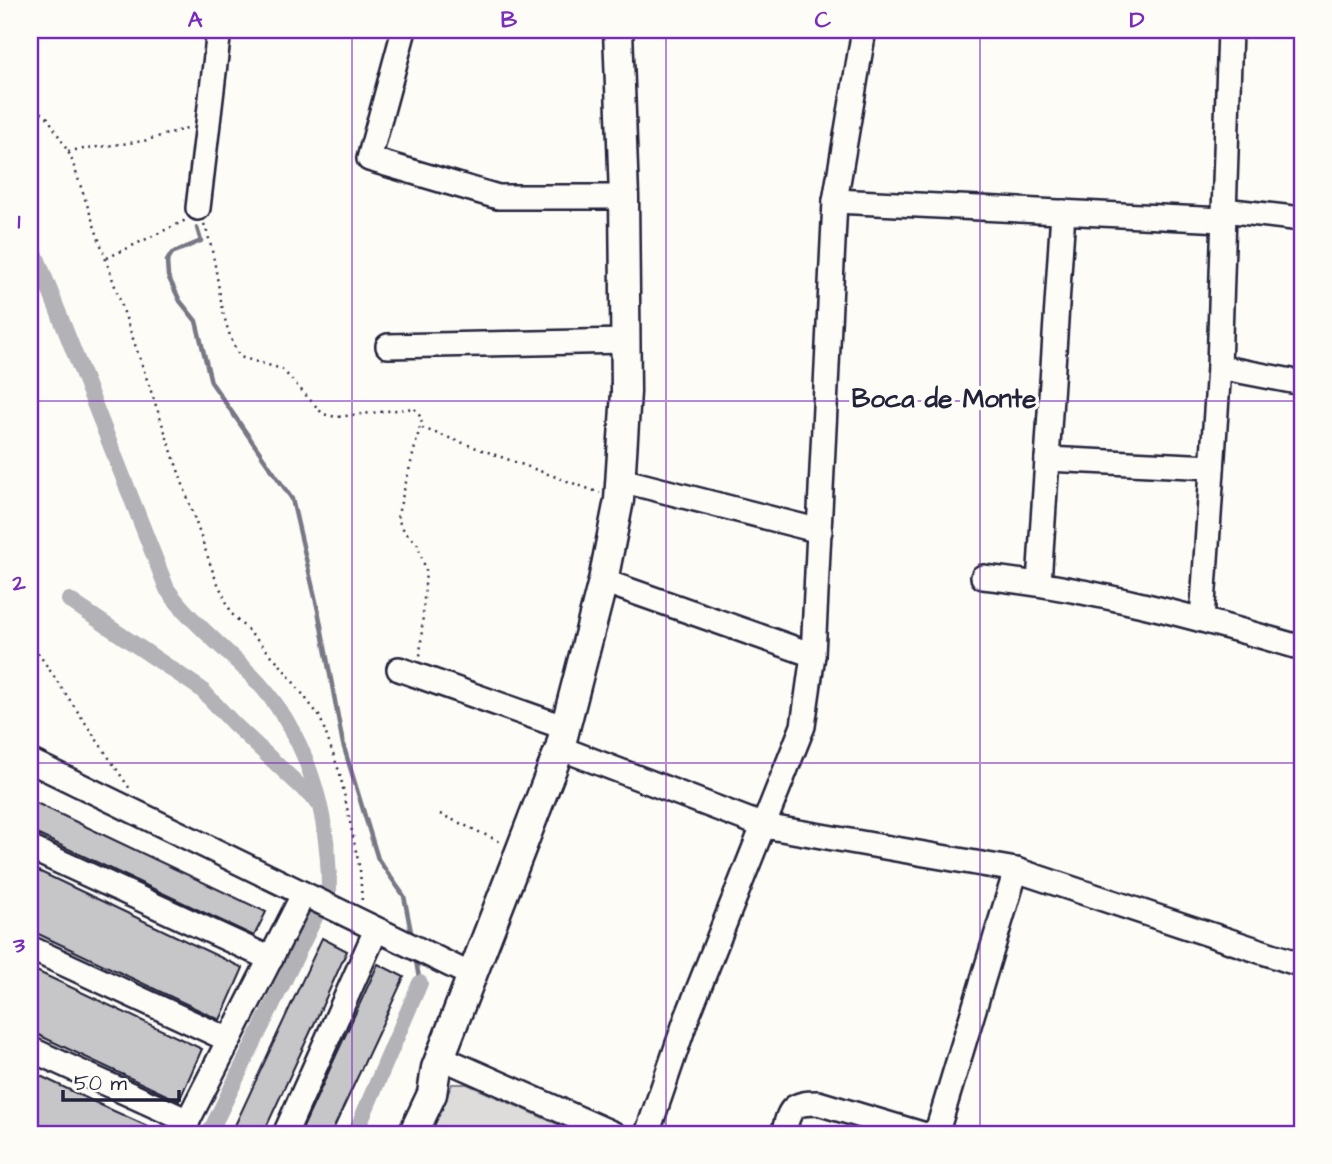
<svg xmlns="http://www.w3.org/2000/svg" width="1332" height="1164" viewBox="0 0 1332 1164" font-family="'Architects Daughter',sans-serif">
  <rect width="100%" height="100%" fill="#fdfcf7"/>
  <filter id="ink" filterUnits="userSpaceOnUse"><feTurbulence type="fractalNoise" baseFrequency=".0143" numOctaves="2"/><feDisplacementMap in="SourceGraphic" scale="14" xChannelSelector="R" yChannelSelector="G"/><feConvolveMatrix kernelMatrix="1 2 1 2 8 2 1 2 1" color-interpolation-filters="sRGB"/></filter>
  <g filter="url(#ink)">
    <polygon fill="#dddcdb" stroke="#807f8b" stroke-width="2" points="452,1084 467,1084 580,1134 430,1134"/>
    <g fill="none" stroke-linecap="round" stroke-linejoin="round">
      <g stroke="#787885" stroke-width="4.5">
        <polyline points="197,228 201,241 172,253 167,261 168,276 180,301 196,321 211,382 292,499 318,610 343,744 378,859 404,896 412,937"/>
        <polyline points="415,956 420,983"/>
      </g>
      <g stroke="#b2b2b7" stroke-width="16">
        <path d="M30 240 167 589C190 621 221 645 249 673 306 729 329 811 329 889L209 1134"/>
        <polyline points="69,600 201,689 233,723 318,803"/>
        <polyline points="355,1134 420,983"/>
      </g>
    </g>
    <g fill="#c6c6c8" stroke="#22223b" stroke-width="2">
      <polygon points="30,800 266,912 254,936 30,831"/>
      <polygon points="30,867 243,968 220,1020 30,930"/>
      <polygon points="322,938 347,951 315,1022 263,1134 231,1134"/>
      <polygon points="378,964 404,977 380,1029 331,1134 300,1134"/>
      <polygon points="30,968 202,1049 179,1101 30,1031"/>
      <polygon points="30,1071 105,1107 165,1134 30,1134"/>
    </g>
    <g fill="none" stroke-linecap="round" stroke-linejoin="round">
      <g stroke="#22223b" stroke-width="28">
        <g id="minor">
          <polyline points="404,30 369,159 498,197 624,197"/>
          <polyline points="835,201 1223,220"/>
          <polyline points="198,208 219,30"/>
          <polyline points="1224,210 1302,219"/>
          <polyline points="388,346 625,341"/>
          <polyline points="1219,367 1302,383"/>
          <polyline points="1047,459 1212,467"/>
          <polyline points="621,480 820,531"/>
          <path d="M983 577C1092 588 1198 618 1302 648"/>
          <polyline points="603,581 813,655"/>
          <polyline points="1039,583 1063,212"/>
          <polyline points="1202,619 1219,367 1230,30"/>
          <polyline points="399,669 566,728"/>
          <polyline points="560,748 764,826 1016,870 1302,965"/>
          <polyline points="30,761 471,975"/>
          <polyline points="30,848 271,959"/>
          <polyline points="30,948 229,1040"/>
          <polyline points="30,1049 188,1121"/>
          <polyline points="440,1057 614,1134"/>
          <polyline points="181,1134 303,895"/>
          <polyline points="285,1134 376,930"/>
          <polyline points="647,1134 686,1020 803,726 813,655 835,201 864,30"/>
          <path d="M783 1134C790 1109 790 1103 818 1103L922 1134"/>
          <polyline points="929,1134 935,1132 939,1125 1016,870"/>
        </g>
      </g>
      <g stroke="#22223b" stroke-width="33">
        <polyline id="major" points="413,1134 432,1094 436,1068 560,748 603,581 619,500 626,392 624,197 618,30"/>
      </g>
      <g stroke="#22223b" stroke-width="2.5" stroke-dasharray="2 5" stroke-linecap="butt">
        <polyline points="30,104 48,118 70,155 214,575 232,614 278,662 320,717 340,774 360,870 362,902"/>
        <polyline points="68,151 144,141 187,128"/>
        <path d="M204 224C221 267 216 317 240 357L282 369 323 414 336 417 414 408 422 419 397 518 405 532 417 543 426 570 420 657"/>
        <polyline points="107,258 186,220"/>
        <polyline points="422,428 600,493"/>
        <polyline points="30,641 130,789"/>
        <polyline points="440,814 501,842"/>
      </g>
      <use href="#minor" stroke="#fdfcf7" stroke-width="23"/>
      <use href="#major" stroke="#fdfcf7" stroke-width="28"/>
    </g>
  </g>
  <path fill="none" stroke="#7b2cbf" stroke-width="2" stroke-opacity="0.55" d="M352 30V1134M666 30V1134M980 30V1134M30 401H1302M30 763H1302"/>
  <g text-anchor="middle" dominant-baseline="central" stroke-width="7" stroke-linejoin="round" paint-order="stroke">
    <g font-size="26" font-weight="bold" fill="#22223b" stroke="#fdfcf7">
      <text x="944" y="399">Boca de Monte</text>
    </g>
  </g>
  <rect width="1332" height="1164" fill="none" stroke="#fdfcf7" stroke-width="77"/>
  <path d="M63 1090v10h116v-10" fill="none" stroke="#22223b" stroke-width="3.5"/>
  <text x="74" y="1090" font-size="21" fill="#22223b" stroke="#fdfcf7" stroke-width="5" paint-order="stroke">50 m</text>
  <rect x="38" y="38" width="1256" height="1088" fill="none" stroke="#7b2cbf" stroke-width="2.5"/>
  <g font-size="23" text-anchor="middle" font-weight="bold" fill="#7b2cbf">
    <text x="195" y="27">A</text>
    <text x="509" y="27">B</text>
    <text x="823" y="27">C</text>
    <text x="1137" y="27">D</text>
    <text x="19" y="228">1</text>
    <text x="19" y="590">2</text>
    <text x="19" y="952">3</text>
  </g>
</svg>
